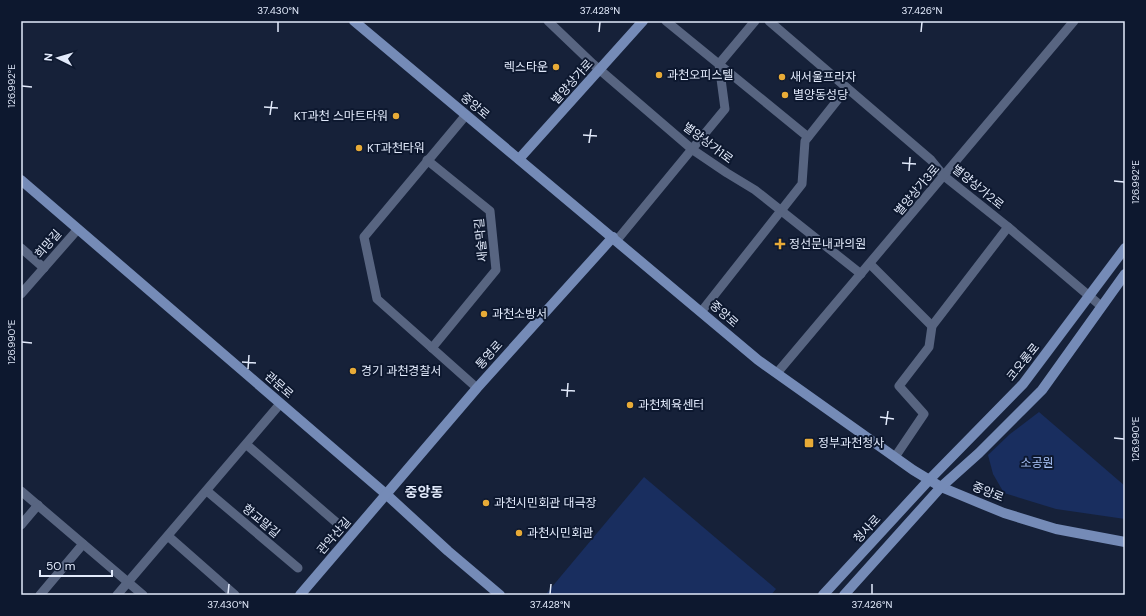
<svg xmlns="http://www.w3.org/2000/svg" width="1146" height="616" viewBox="0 0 1146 616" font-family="'DM Sans','Noto Sans KR',sans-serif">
  <rect width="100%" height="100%" fill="#162139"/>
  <g fill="#192e5f">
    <polygon points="1039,412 1125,486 1125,519 1056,509 1004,493 993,474 988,455 1010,434"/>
    <polygon points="644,477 776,589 771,595 546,594"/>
  </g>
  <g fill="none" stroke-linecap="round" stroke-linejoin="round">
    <g stroke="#586581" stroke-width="9">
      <polyline points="548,21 593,64 693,150 727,173 755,190 861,274"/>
      <polyline points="666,21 808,137"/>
      <polyline points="769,21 931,160 944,176 1008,227 1101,306"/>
      <polyline points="466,115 364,237 377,299 477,388"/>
      <polyline points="427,160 490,211 496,270 432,348"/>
      <polyline points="617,240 725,109 719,64 755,21"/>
      <polyline points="21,248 44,268"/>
      <polyline points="870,264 932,326"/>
      <polyline points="21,294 78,229"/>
      <polyline points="701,312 802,184 805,141 847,88"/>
      <polyline points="777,373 1074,21"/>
      <polyline points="247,445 337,523"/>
      <polyline points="895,457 924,414 899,386 929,347 932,326 1008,227"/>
      <polyline points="21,491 143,595"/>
      <polyline points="207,491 298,568"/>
      <polyline points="21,525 38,505"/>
      <polyline points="168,536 235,595"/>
      <polyline points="40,595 83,544"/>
      <polyline points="117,595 280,404"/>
    </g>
    <g stroke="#758bb7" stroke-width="10">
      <polyline points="354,21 758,360 913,470 941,487 1004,513 1056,529 1125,542"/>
      <polyline points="519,159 643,21"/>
      <polyline points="21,180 387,495 448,551 500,595"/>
      <polyline points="300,595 477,388 613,237"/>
      <polyline points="823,595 929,480 1023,384 1125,248"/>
      <polyline points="844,595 941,487 979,453 1042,390 1125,274"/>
    </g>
  </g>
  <path fill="none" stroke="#e2eafb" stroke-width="1.5" d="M278 32V22M599 32 600 22M921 32 922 22M22 86 32 87M264 107 278 108M270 115 272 101M583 135 597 136M589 143 591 129M902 163 916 164M909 171 910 157M1114 181 1124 182M22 342 32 343M242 362 256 363M248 369 249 355M561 390 575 391M567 397 568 383M880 417 894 419M886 425 888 411M1114 438 1124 439M228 594 229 584M550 594 551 584M872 594V584"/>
  <g fill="#e8ab37" stroke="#0d182f" stroke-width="1.5">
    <circle cx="556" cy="67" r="4"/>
    <circle cx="659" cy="75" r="4"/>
    <circle cx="782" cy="77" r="4"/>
    <circle cx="785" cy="95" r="4"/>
    <circle cx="396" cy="116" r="4"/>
    <circle cx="359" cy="148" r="4"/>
    <path d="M778 238h4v4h4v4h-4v4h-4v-4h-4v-4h4z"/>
    <circle cx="484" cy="314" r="4"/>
    <circle cx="353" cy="371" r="4"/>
    <circle cx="630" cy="405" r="4"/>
    <rect x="804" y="438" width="10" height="10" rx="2"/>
    <circle cx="486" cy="503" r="4"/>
    <circle cx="519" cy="533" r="4"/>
  </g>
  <g text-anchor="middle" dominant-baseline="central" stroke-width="4" stroke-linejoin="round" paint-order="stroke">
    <g font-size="12" fill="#e2eafb" stroke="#0d182f" text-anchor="start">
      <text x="548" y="67" text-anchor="end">렉스타운</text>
      <text x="667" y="75">과천오피스텔</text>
      <text x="790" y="77">새서울프라자</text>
      <text x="793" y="95">별양동성당</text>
      <text x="388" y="116" text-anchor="end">KT과천 스마트타워</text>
      <text x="367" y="148">KT과천타워</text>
      <text x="789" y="244">정선문내과의원</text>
      <text x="492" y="314">과천소방서</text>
      <text x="361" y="371">경기 과천경찰서</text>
      <text x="638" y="405">과천체육센터</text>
      <text x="818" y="443">정부과천청사</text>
      <text x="494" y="503">과천시민회관 대극장</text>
      <text x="527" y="533">과천시민회관</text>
    </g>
    <g font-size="12" fill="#e2eafb" stroke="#0d182f">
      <text transform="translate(572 82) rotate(-48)">별양상가로</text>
      <text transform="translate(475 106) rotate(40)">중앙로</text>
      <text transform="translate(708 143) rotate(37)">별양상가1로</text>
      <text transform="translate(978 187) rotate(39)">별양상가2로</text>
      <text transform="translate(917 190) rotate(-50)">별양상가3로</text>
      <text transform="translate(481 240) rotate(-95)">새술막길</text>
      <text transform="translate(48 244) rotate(-49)">희망길</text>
      <text transform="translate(724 314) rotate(41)">중앙로</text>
      <text transform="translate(489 355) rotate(-48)">통영로</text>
      <text transform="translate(1023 362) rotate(-51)">코오롱로</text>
      <text transform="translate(279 385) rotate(41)">관문로</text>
      <text transform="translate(988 492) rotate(22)">중앙로</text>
      <text transform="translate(261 521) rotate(40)">향교말길</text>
      <text transform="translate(867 529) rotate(-47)">청사로</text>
      <text transform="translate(334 536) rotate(-49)">관악산길</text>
    </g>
    <g font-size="12" fill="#abc5fa" stroke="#0d182f">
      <text x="1037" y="463">소공원</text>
    </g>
    <g font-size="14" font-weight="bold" fill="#e2eafb" stroke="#0d182f">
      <text x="424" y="492">중앙동</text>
    </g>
  </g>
  <rect width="1146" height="616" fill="none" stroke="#0d182f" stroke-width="44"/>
  <g transform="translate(58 58) rotate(275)" stroke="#0d182f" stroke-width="3" paint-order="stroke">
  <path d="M0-3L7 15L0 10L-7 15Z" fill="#e2eafb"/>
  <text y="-6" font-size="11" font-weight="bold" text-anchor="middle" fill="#e2eafb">N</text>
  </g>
  <path d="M40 570v6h72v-6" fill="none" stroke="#e2eafb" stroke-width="2"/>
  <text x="46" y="570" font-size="12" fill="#e2eafb" stroke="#0d182f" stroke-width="3" paint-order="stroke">50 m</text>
  <rect x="22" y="22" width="1102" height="572" fill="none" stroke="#e2eafb" stroke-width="1.5"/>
  <g font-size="10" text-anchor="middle" fill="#e2eafb">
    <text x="278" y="14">37.430°N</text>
    <text x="600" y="14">37.428°N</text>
    <text x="922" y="14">37.426°N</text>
    <text transform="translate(11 86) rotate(-90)" y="4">126.992°E</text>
    <text transform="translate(1135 182) rotate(-90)" y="4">126.992°E</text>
    <text transform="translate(11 342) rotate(-90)" y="4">126.990°E</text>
    <text transform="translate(1135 439) rotate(-90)" y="4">126.990°E</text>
    <text x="228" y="608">37.430°N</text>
    <text x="550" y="608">37.428°N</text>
    <text x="872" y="608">37.426°N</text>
  </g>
</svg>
